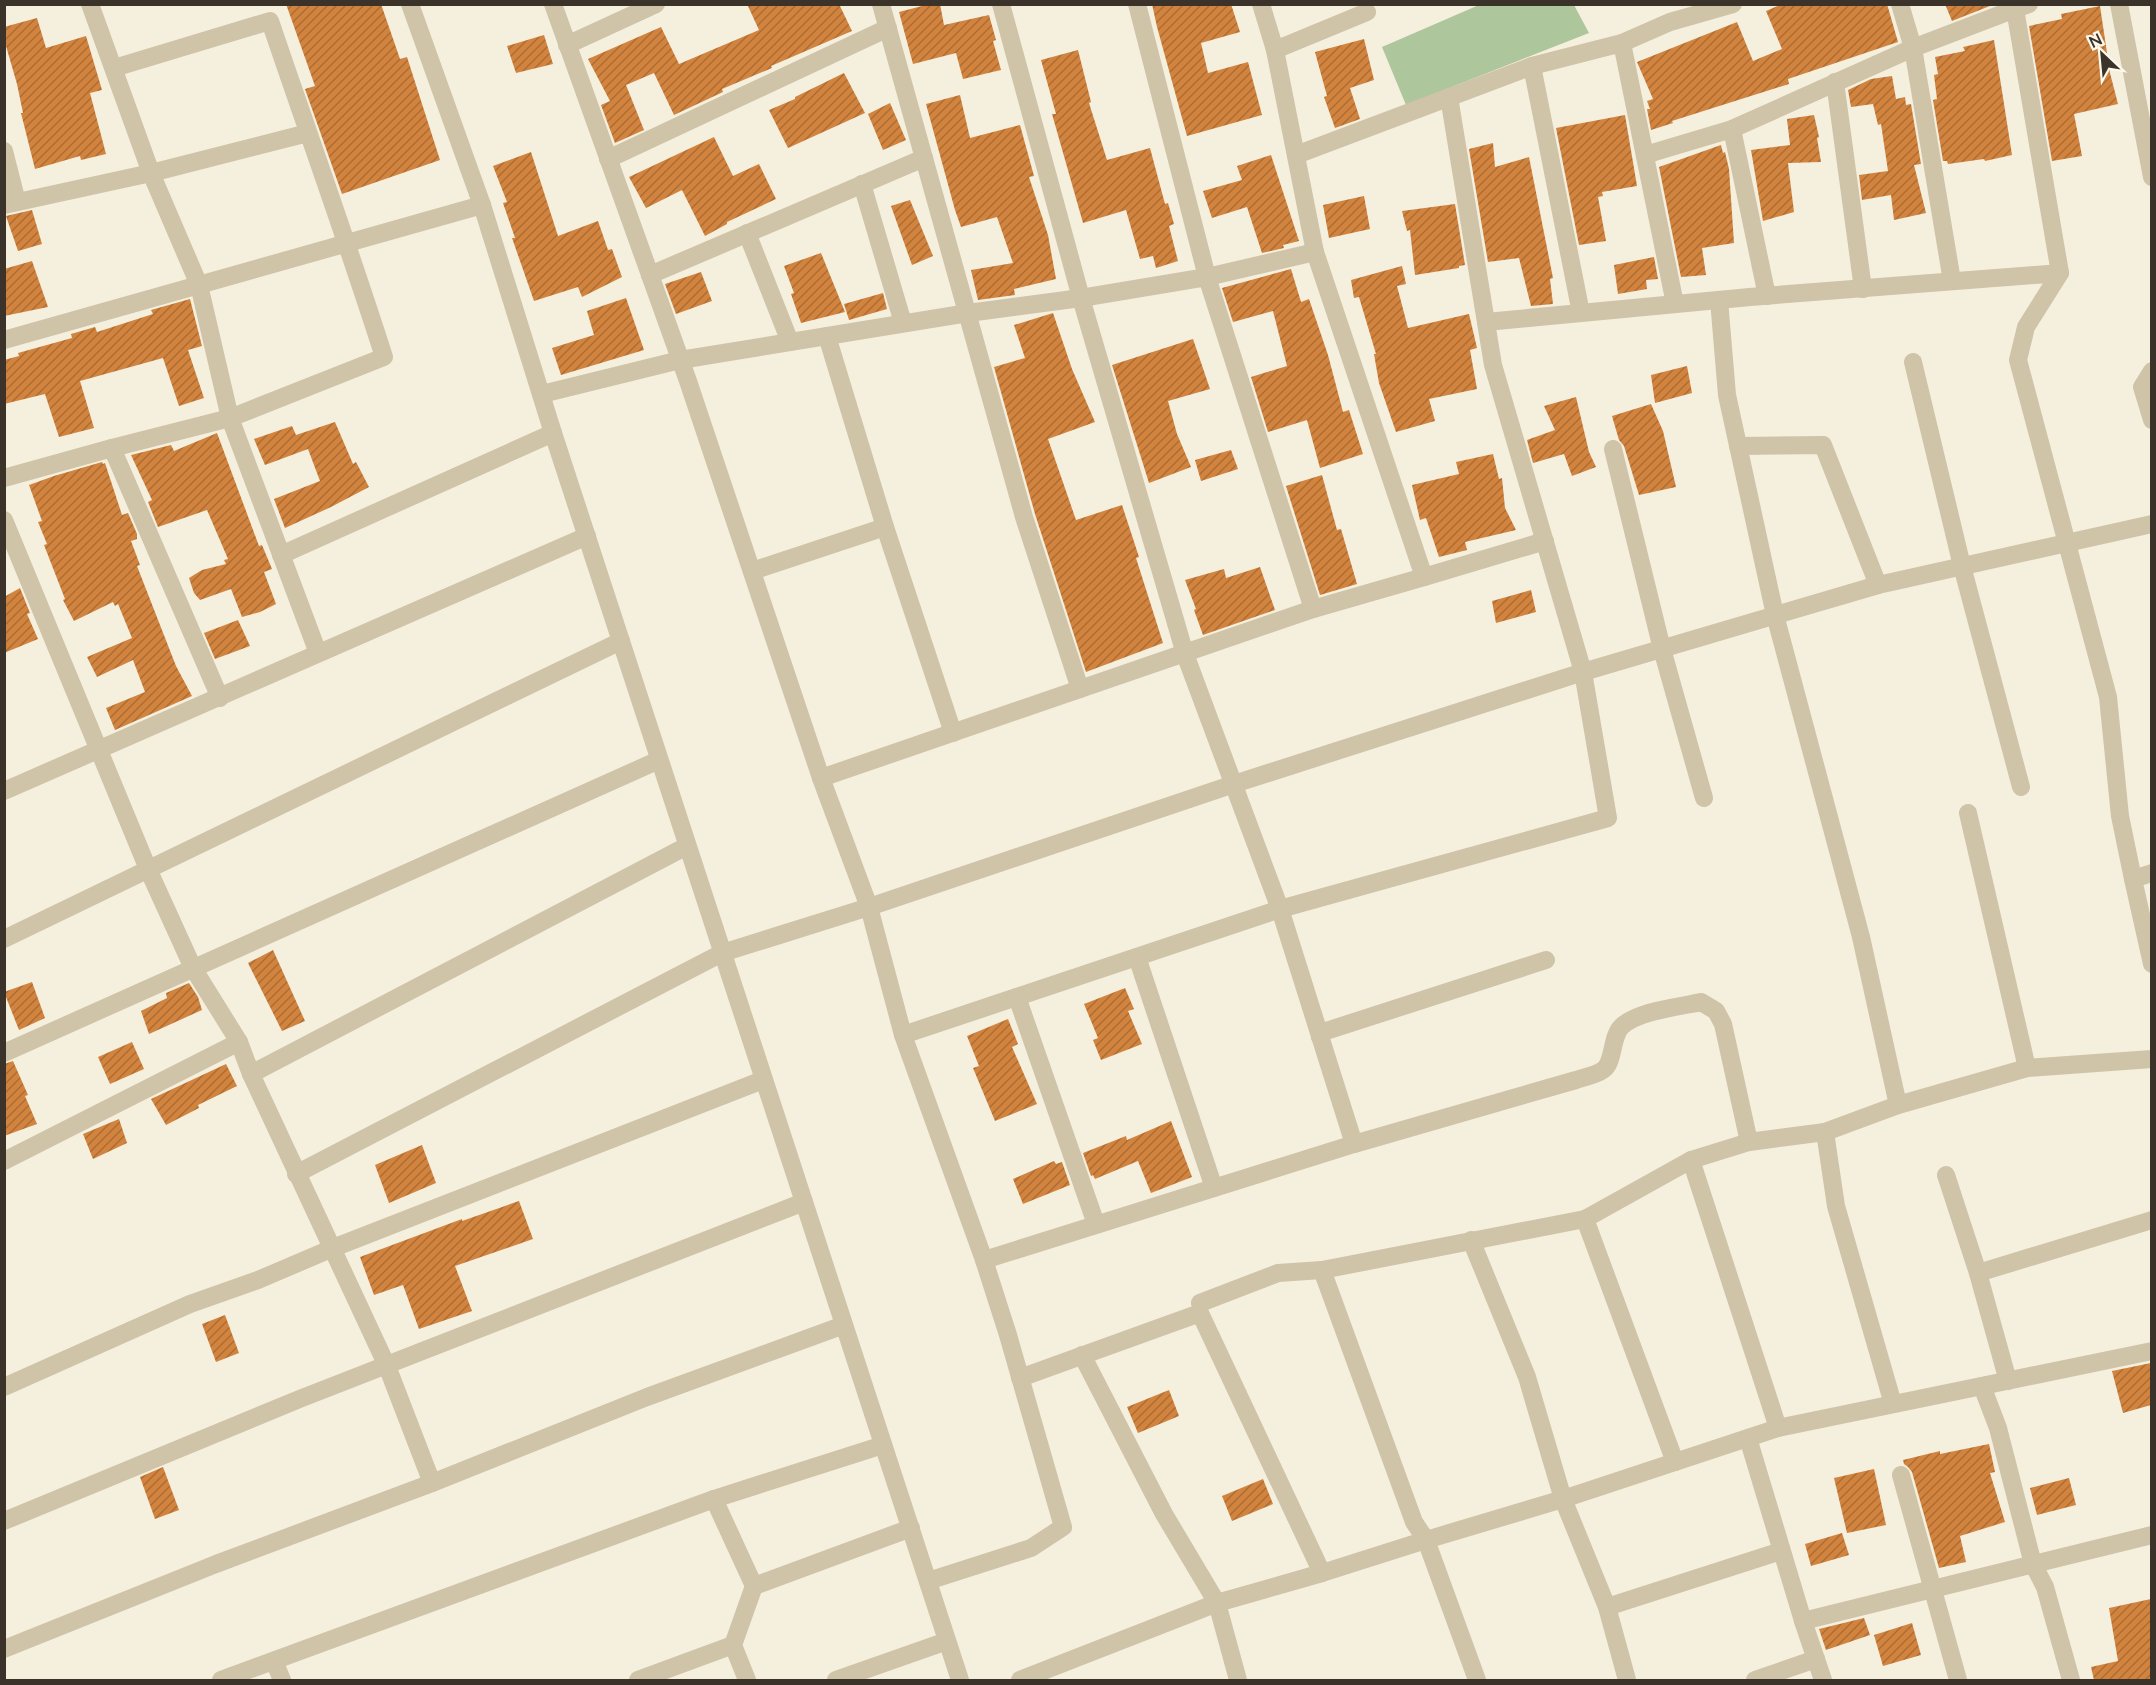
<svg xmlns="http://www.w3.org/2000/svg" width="2156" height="1685" viewBox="0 0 2156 1685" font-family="Lato,sans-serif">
  <defs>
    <pattern id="building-hatch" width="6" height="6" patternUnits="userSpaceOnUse" patternTransform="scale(1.5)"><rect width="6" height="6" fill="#d2843f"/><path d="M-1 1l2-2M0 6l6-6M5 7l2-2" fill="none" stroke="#ac6d35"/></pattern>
  </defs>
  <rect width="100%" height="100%" fill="#f5efde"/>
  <polygon fill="#aec69c" points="1479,5 1574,5 1589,33 1406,105 1382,47"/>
  <g fill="url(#building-hatch)">
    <polygon points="286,4 381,4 400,59 407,57 440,160 342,194 305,89 315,86"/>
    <polygon points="747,4 839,4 852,31 771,66 772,68 722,89 723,92 674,115 654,73 626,85 644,130 615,143 601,105 610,101 588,59 661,27 679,64 759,30"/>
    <polygon points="930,4 940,4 944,25 989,15 996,40 993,41 1001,70 963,79 956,53 913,64 899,12"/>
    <polygon points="1152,4 1231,4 1240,32 1201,43 1208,73 1248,62 1262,115 1187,136 1157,27"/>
    <polygon points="1782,4 1887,4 1898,42 1788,79 1789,84 1672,121 1673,123 1651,130 1647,109 1650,109 1647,101 1653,99 1637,62 1737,22 1753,61 1782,49 1766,11"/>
    <polygon points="1945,4 1995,4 1952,21"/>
    <polygon points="2100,6 2110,73 2118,104 2074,114 2082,156 2052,161 2029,26 2062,19 2061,14"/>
    <polygon points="37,18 46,48 86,36 102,90 90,93 106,154 81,160 80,156 35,169 21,113 23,113 17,84 4,39 4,27"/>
    <polygon points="544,35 553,64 516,73 507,46"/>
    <polygon points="1364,39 1374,80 1350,88 1360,119 1335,128 1324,97 1327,96 1315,52"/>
    <polygon points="1994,40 2012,155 1985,161 1984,159 1948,164 1947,161 1943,161 1933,100 1937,99 1934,75 1938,74 1935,57 1965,51 1963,47"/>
    <polygon points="1078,50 1091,102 1089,103 1107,160 1150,148 1165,204 1168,203 1174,224 1169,226 1178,261 1156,268 1153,256 1140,259 1126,210 1083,223 1052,114 1056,114 1041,60"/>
    <polygon points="844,73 865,113 788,148 769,110 795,99 795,97"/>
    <polygon points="1892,76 1896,99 1905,97 1906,105 1911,104 1921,164 1914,165 1926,213 1894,220 1891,195 1862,200 1859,175 1888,171 1881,124 1878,125 1873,104 1851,107 1848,90 1871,79"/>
    <polygon points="960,95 970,138 1020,125 1034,176 1029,177 1048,235 1056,279 1014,289 1015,295 978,300 971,270 1013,263 997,217 961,227 955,210 926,104"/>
    <polygon points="890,103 906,140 883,150 868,114"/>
    <polygon points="1625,115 1637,186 1602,192 1603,196 1598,197 1606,241 1579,245 1556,128"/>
    <polygon points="1814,115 1819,137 1817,138 1821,162 1788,163 1794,212 1763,221 1751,150 1790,145 1787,119"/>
    <polygon points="714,137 733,176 759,164 776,199 727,222 727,224 705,236 682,190 646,208 629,177"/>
    <polygon points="1493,143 1495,167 1529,157 1553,278 1550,279 1553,304 1531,306 1519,258 1488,262 1469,149"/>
    <polygon points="1721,145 1723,153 1725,152 1729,169 1734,243 1702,248 1706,275 1681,277 1659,167"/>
    <polygon points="531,152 558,236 598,221 608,250 612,249 622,277 582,297 578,287 534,301 512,238 515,238 503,203 507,202 493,166"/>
    <polygon points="1271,155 1299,241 1283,245 1284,248 1262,253 1247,207 1212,218 1203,191 1242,180 1237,166"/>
    <polygon points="1364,196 1370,229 1329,238 1323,205"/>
    <polygon points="910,200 933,256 912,265 891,206"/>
    <polygon points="1455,204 1465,265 1459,266 1459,268 1415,275 1410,230 1407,231 1402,211"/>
    <polygon points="32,210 42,244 18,251 6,216"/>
    <polygon points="821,253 845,312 801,323 791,294 794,293 784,266"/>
    <polygon points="1654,257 1658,279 1646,280 1647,289 1618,294 1614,265"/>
    <polygon points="32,261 48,307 4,316 4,269"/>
    <polygon points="1402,266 1406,284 1397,286 1408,328 1469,314 1477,348 1470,350 1477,389 1429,399 1435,421 1396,432 1379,383 1374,354 1376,354 1359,297 1354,298 1351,280"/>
    <polygon points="1291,269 1301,302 1309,299 1328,355 1343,412 1349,410 1363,454 1320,468 1307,420 1268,432 1251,377 1287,366 1273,311 1233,322 1222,288"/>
    <polygon points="701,272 712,301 676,314 665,284"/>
    <polygon points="883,293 887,309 849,320 844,304"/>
    <polygon points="626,298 644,350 561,375 552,348 594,335 587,311"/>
    <polygon points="190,299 202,346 188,350 204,398 179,406 163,358 80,381 94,428 59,437 45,394 4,404 4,360 19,356 18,353 72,338 71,334 95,327 97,332 153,314 151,310"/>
    <polygon points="1053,313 1072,369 1095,422 1048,439 1076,520 1122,505 1139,557 1136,558 1163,643 1086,672 1035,514 994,367 1025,358 1014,325"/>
    <polygon points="1193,339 1210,389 1168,401 1177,434 1191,467 1149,483 1112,365"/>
    <polygon points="1687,366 1692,393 1655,403 1651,375"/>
    <polygon points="1576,397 1589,452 1596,467 1572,476 1564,454 1533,463 1527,440 1555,430 1544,406"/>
    <polygon points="1651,404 1663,431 1676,487 1639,495 1624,446 1619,440 1612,416"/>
    <polygon points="335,422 353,464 356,462 369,487 331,507 285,528 274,499 320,481 308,449 265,465 254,439 292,426 296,435"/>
    <polygon points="217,433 259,546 262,545 272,569 264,572 276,604 260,612 242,617 231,589 200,600 194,593 189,578 202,570 226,564 224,560 228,559 207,510 158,527 148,502 152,500 131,455 171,445 174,451"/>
    <polygon points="1231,450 1238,469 1201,481 1195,460"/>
    <polygon points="1493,454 1499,479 1502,478 1505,508 1516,530 1465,542 1467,550 1439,557 1426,518 1420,520 1412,485 1459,474 1456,462"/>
    <polygon points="102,462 103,464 105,463 122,515 128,513 137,534 137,539 131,541 140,565 137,566 176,666 192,696 115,730 106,708 145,692 133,660 97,677 87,657 132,638 118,604 115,606 113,602 74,621 63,600 65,599 44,545 47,544 38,522 42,521 29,485 54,476"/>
    <polygon points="1322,475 1337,530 1341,529 1357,584 1320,595 1286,486"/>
    <polygon points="1260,567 1275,610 1203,635 1194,610 1196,609 1185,580 1224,569 1226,578"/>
    <polygon points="20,588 30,613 27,614 38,639 4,653 4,597"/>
    <polygon points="1531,590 1536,612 1496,623 1492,601"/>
    <polygon points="238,620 250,646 215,659 204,633"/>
    <polygon points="273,950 305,1021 282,1031 248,963"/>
    <polygon points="32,982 45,1018 19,1030 4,992"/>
    <polygon points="189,983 198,997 202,1010 149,1034 141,1011 167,998 166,993"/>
    <polygon points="1125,988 1134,1009 1128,1011 1142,1044 1101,1060 1093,1040 1098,1038 1084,1004"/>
    <polygon points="1008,1019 1018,1044 1012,1047 1037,1104 995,1121 973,1068 979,1066 967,1036"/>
    <polygon points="132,1042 144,1069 110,1084 98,1057"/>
    <polygon points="13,1061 28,1095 25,1096 37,1124 4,1136 4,1064"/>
    <polygon points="226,1064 237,1086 198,1105 199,1108 166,1125 151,1099"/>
    <polygon points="119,1119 127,1143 93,1159 83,1134"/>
    <polygon points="1171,1121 1192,1177 1151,1193 1138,1161 1095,1179 1093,1175 1091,1176 1083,1153 1126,1136 1127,1140"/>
    <polygon points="422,1145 436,1183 389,1203 375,1165"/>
    <polygon points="1054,1161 1056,1164 1062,1162 1070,1185 1023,1204 1013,1179"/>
    <polygon points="519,1201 533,1239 455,1266 472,1311 419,1329 403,1285 374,1295 360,1257 462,1219 462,1221"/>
    <polygon points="225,1315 239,1353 216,1362 202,1324"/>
    <polygon points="2151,1363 2151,1405 2123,1413 2112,1371"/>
    <polygon points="1169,1390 1179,1416 1138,1433 1127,1407"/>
    <polygon points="1989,1444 1995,1472 1990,1473 2005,1522 1960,1536 1966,1562 1939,1568 1912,1472 1908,1467 1904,1464 1903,1460 1940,1451 1940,1454"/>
    <polygon points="163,1467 179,1510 155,1519 140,1477"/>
    <polygon points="1874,1469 1886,1525 1847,1533 1834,1478"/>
    <polygon points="2069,1478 2076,1505 2037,1515 2030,1488"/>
    <polygon points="1263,1479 1273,1504 1232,1521 1222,1496"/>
    <polygon points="1842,1533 1849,1555 1811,1566 1805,1544"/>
    <polygon points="2151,1599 2151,1680 2094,1680 2091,1667 2118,1661 2109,1608"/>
    <polygon points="1864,1618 1870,1635 1826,1650 1819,1629"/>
    <polygon points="1912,1623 1921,1655 1883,1666 1874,1635"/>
  </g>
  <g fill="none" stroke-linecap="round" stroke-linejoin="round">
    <g stroke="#cfc3a8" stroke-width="18">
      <polyline points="410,4 482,205 553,433 960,1680"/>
      <polyline points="553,4 688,381 821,778 1313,609 1424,577 1315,252 1275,50 1261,4"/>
      <polyline points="881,4 1024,517 1080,689"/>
      <polyline points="1137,4 1207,277 1313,609"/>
      <polyline points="1900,4 1913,48 1952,281"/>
      <polyline points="2119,4 2152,177"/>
      <polyline points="1622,43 1675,304"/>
      <polyline points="567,45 656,4"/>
      <polyline points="1275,50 1367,12"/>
      <polyline points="1532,66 1581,313"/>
      <path d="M114 68 270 21C308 133 348 244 384 357L230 418 199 285 151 173 308 133"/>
      <polyline points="1835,82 1863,289"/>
      <polyline points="1732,129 1767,296"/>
      <polyline points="4,151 17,202"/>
      <polyline points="1296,155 1532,66 1622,43 1670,22 1733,4"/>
      <polyline points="1645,155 1732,129 1913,48 2015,9"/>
      <polyline points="608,159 888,28"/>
      <polyline points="862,184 903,323"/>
      <polyline points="4,205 151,173 90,4"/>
      <polyline points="747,233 790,342"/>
      <polyline points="2060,273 2026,327 2018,360 2108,697 2120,816 2133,879"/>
      <polyline points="650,275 924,158"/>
      <polyline points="1719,300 1727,395 1775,615 1861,937 1898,1105"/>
      <polyline points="1486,322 1750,297 2060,273 2015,9 2029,4"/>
      <polyline points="827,336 885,527 953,733"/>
      <polyline points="4,340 482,205"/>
      <polyline points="1913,362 1962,566 2021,787"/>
      <polyline points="2152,371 2142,387 2152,420"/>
      <polyline points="542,394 680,360 968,313 1081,298 1207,277 1315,252"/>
      <polyline points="1738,446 1823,445 1878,585"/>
      <polyline points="112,448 230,418 318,653"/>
      <polyline points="1613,449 1662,649 1704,798"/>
      <polyline points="4,478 112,448 220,698"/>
      <polyline points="4,520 148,869 193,968 239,1042"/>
      <polyline points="281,555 553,433"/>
      <polyline points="752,571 885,527"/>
      <polyline points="1424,577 1545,541"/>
      <polyline points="821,778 869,907 903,1035 984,1260 1008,1335 1063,1527 1031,1548 928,1581"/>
      <polyline points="4,791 587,536"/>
      <polyline points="1968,813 2027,1068"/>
      <polyline points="2152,873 2133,879 2152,964"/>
      <polyline points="4,939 621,641"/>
      <polyline points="1137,957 1214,1188"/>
      <polyline points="1017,997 1096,1224"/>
      <polyline points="903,1035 1280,909 1608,818 1583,672 1493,365 1449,97"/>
      <polyline points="1320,1037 1323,1032 1546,960"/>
      <polyline points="4,1053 659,760"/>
      <polyline points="251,1074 387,1366 432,1483"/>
      <polyline points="1825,1132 1836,1206 1893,1404"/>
      <polyline points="1749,1142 1691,1160 1778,1428 2152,1351"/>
      <path d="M1354 1144 1576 1080C1585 1077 1596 1075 1603 1070 1614 1063 1611 1038 1621 1027 1637 1011 1679 1007 1701 1002L1716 1011 1723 1024 1749 1142 1825 1132 1898 1105 2027 1068 2152 1059"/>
      <polyline points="4,1161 239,1042 251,1074 687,846"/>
      <polyline points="296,1174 722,953 869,907 1234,784 1583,672 1878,585 2152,524"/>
      <polyline points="1946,1175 1978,1273 2008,1381"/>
      <polyline points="1585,1219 1691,1160"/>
      <polyline points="1471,1240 1527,1377 1563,1499 1607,1607 1627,1680"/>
      <polyline points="984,1260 1354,1144 1280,909 1185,654 1081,298 1001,4"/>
      <polyline points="1322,1270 1414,1522 1426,1540 1322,1573"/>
      <polyline points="1978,1273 2152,1220"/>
      <polyline points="1200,1303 1278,1273 1322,1270 1585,1219 1675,1462"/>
      <polyline points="1082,1355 1164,1514 1217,1603 1238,1680"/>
      <polyline points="1020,1378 1200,1313 1322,1573 1217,1603 1020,1680"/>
      <polyline points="1982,1386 1998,1428 2033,1564 2045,1587 2071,1680"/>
      <polyline points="4,1387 190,1304 258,1280 333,1248 763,1080"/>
      <polyline points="1748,1438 1803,1621 1823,1680"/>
      <polyline points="1901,1475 1958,1680"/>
      <polyline points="714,1499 754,1586"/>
      <polyline points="4,1521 302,1398 804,1202"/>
      <polyline points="1607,1607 1781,1551"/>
      <polyline points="1803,1621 2152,1535"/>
      <polyline points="733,1645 747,1680"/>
      <polyline points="4,1649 216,1564 432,1483 647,1397 844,1325"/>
      <polyline points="274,1661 282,1680"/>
      <polyline points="221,1680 714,1499 883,1445"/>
      <polyline points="638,1680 733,1645 754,1586 911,1528"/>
      <polyline points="836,1680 947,1641"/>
      <polyline points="1477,1680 1426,1540 1563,1499 1778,1428"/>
      <polyline points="1755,1680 1816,1659"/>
    </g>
  </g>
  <rect width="2156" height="1685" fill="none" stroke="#3b3329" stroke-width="12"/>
  <g transform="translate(2102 54) rotate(334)" stroke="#fcf8eb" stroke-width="4.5" paint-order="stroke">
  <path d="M0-4.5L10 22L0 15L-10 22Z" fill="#3b3329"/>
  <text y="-9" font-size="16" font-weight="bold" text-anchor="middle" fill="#3b3329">N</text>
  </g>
</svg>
